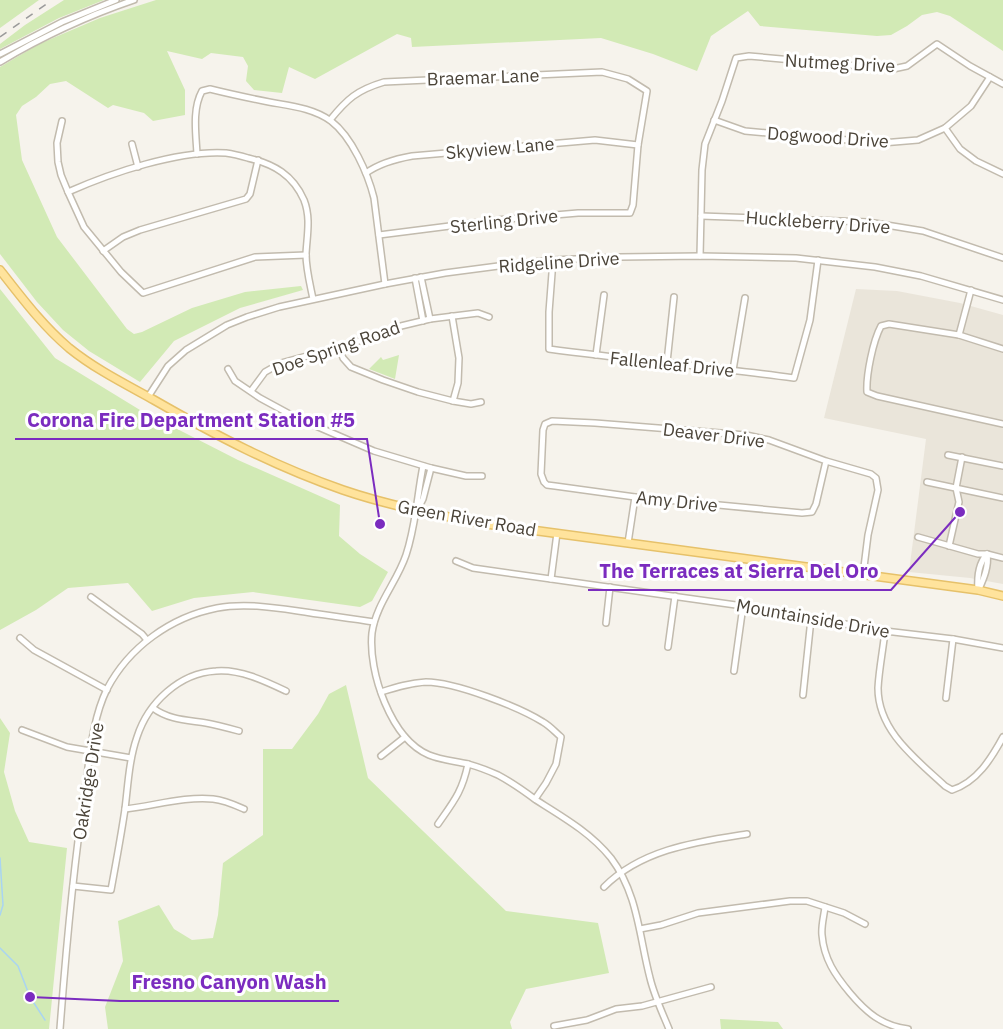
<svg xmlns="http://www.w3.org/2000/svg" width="1003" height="1029" viewBox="0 0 1003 1029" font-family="'IBM Plex Sans',sans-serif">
  <rect width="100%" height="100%" fill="#f6f3ec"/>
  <polygon fill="#eae5da" points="856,289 897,291 960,303 1003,315 1003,584 970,578 909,572 926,439 824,418"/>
  <g fill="#d2eab5">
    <polygon points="0,0 39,0 0,28"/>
    <polygon points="64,0 104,0 59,18 0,49 0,44 25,25"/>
    <polygon points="156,0 1003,0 1003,51 950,16 937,12 922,15 907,26 891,35 877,36 760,26 748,11 711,36 697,71 653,54 601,38 412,47 411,38 397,34 315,79 289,67 282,93 254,90 246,81 248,66 243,57 211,53 202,59 167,51 185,90 185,115 153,121 144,113 113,105 108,108 66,81 50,84 36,97 22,106 16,115 22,160 57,237 127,329 134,334 142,332 192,308 245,292 301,286 303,290 240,308 174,341 140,382 89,351 63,330 37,302 0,254 0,67 39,44 100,18"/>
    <polygon points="0,289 55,358 140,410 238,460 340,505 339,536 360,554 388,572 372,601 360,607 253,592 194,598 152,611 128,583 68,588 36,610 0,630"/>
    <polygon points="399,355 395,379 369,369 381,357 383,360"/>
    <polygon points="346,685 368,778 506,911 598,923 609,973 526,989 510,1022 512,1029 108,1029 105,1007 123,961 118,921 159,905 174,929 192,940 213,938 218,915 223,863 263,835 263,749 292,749 318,714 329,694"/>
    <polygon points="0,718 10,733 4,772 15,811 29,842 67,848 49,1029 0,1029"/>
    <polygon points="720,1019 778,1022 783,1029 721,1029"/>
  </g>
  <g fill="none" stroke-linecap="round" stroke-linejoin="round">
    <g stroke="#a9d4f2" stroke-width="1.5">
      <polyline points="0,858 3,905 0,915"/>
      <polyline points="0,948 18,966 30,997 45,1020"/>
    </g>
    <g stroke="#c2bbae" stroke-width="8">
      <g id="minor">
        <polyline points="0,54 62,22 116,0"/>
        <path d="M0 62C42 37 87 16 134 0"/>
        <path d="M330 120C347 99 357 90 384 82L602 72 628 79 647 91 638 145 633 205 630 213H578L497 220 379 235"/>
        <polyline points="714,120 745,131 882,143 918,140 945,128 971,106 990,77"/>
        <polyline points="62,121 57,143 58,162 61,175 68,192 84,227 121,272 143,293 255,257 306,255"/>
        <polyline points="945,128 960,149 976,161 1003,174"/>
        <polyline points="132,144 138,167"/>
        <path d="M197 154C196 134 192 109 202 91L210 89C230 94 249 98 269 102 291 106 313 108 331 121 352 137 368 174 374 198L385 284"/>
        <path d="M366 173C380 163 395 159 412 156L595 140 638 145"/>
        <path d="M68 192C111 173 178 150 226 153 233 154 241 156 248 158 274 164 293 175 304 200 311 218 307 235 306 254 306 269 310 284 313 299"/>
        <polyline points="701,216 868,222 923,231 1003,258"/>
        <polyline points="103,251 123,237 140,230 246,199 250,194 258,160"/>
        <polyline points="700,256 702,170 705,144 722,101 736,58 749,56 893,69 907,66 937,44 970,66 1003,84"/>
        <path d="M553 260 549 312V349C631 360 713 367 794 378L810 320 818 260"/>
        <polyline points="421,277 430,319"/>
        <polyline points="415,278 423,321"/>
        <polyline points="452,316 459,358 458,383 453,401"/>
        <polyline points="959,335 971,290"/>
        <polyline points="339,347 343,358 351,367 383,380 418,392 453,401 471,404 481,402"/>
        <path d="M1003 349 959 335 889 324 881 326C873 341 866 375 867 392L877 396 1003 424"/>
        <polyline points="596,355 604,295"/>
        <polyline points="667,362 674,297"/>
        <polyline points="228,369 235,381 260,398 295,417 374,451 431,468 466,476 482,476"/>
        <polyline points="733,370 745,298"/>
        <polyline points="251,391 265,372 281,363 351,344 401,326 430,319 478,313 489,317"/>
        <polyline points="148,397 168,366 186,350 227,325 247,317 279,307 385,284 445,273 506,265 553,260 620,257 700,256 796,258 875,267 921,276 1003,300"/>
        <polyline points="948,455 1003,466"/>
        <polyline points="826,461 816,504 812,512 802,513 635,497 555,486 547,485 544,482 541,474 543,430 545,424 552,421 595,423 746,435 769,440 826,461 871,474 876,478 878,490 868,535 863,575"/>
        <path d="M423 466C417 496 416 525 406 555 397 582 376 604 372 633 368 672 391 739 429 755 441 760 455 761 468 764 479 767 489 771 498 775 511 782 524 791 536 800 563 817 591 833 611 858 638 894 639 936 650 978 654 995 662 1012 669 1029"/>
        <polyline points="927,482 1003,498"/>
        <polyline points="418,509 423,499 431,468"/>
        <polyline points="918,537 978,554 987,554 1003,558"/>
        <polyline points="628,543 635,497"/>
        <polyline points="949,546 959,502 956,488 962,457"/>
        <polyline points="456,561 473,568 743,606 885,631 953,639 1003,648"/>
        <polyline points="551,579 557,533"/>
        <path d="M979 589C984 578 989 566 987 554"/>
        <path d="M978 590C977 577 978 564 987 554"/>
        <polyline points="91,597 142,634 147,640"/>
        <polyline points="606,623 610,587"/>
        <path d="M885 631C883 650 879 669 878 688 878 731 916 759 945 786L952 790C977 782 991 759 1003 737"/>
        <polyline points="20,638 34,650 107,690"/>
        <polyline points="668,647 675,596"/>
        <polyline points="734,671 743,606"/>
        <path d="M381 692C397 687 410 683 426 682 455 682 519 707 543 722 550 726 555 732 561 737L556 764 546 783 535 799"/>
        <polyline points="803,695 811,619"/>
        <polyline points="946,698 953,639"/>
        <path d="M153 708C169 720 187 720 206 723 217 725 228 728 239 731"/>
        <polyline points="22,730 67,747 131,758"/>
        <polyline points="381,756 405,737"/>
        <path d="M125 809C153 806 186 796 213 799 224 800 235 805 244 809"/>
        <path d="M438 824C454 801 462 792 468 764"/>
        <path d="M73 886 111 890C116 863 121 836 125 809 128 785 129 760 137 737 148 703 179 673 216 671 240 669 265 681 286 691"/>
        <path d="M604 887C642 849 696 842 747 834"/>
        <path d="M825 907C824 916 821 926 822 935 824 959 835 975 850 993 866 1012 882 1026 908 1029"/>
        <polyline points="640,929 661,925 698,913 790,901 807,901 844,913 865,924"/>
        <polyline points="554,1026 587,1020 616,1009 642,1006 711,987"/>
        <path d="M60 1029C66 949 73 869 85 790 90 756 92 720 107 689 129 647 171 617 217 608 243 603 271 607 298 611 323 615 349 618 374 622"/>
      </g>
    </g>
    <g stroke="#e6c16a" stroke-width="10">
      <path id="major" d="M0 270C22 298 42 325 69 348 95 369 125 384 154 400 215 435 276 467 343 490 387 505 433 514 479 523L978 590 1003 596"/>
    </g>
    <use href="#minor" stroke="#fff" stroke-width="5"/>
    <use href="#major" stroke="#ffe39c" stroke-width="7"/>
    <polyline stroke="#9a9a9a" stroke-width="1.5" stroke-dasharray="8 8" stroke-linecap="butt" points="0,37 52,0"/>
  </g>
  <g text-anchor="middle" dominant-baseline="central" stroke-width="6" stroke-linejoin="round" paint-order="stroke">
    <g font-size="18" fill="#4b4439" stroke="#fff">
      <text transform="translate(840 63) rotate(3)">Nutmeg Drive</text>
      <text transform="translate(483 77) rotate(-2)">Braemar Lane</text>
      <text transform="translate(828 137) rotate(4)">Dogwood Drive</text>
      <text transform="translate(500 148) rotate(-5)">Skyview Lane</text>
      <text transform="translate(504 221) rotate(-6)">Sterling Drive</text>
      <text transform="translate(818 222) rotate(4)">Huckleberry Drive</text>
      <text transform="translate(559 262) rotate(-4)">Ridgeline Drive</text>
      <text transform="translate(336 348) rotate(-19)">Doe Spring Road</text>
      <text transform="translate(672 364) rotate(6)">Fallenleaf Drive</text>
      <text transform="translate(714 435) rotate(7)">Deaver Drive</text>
      <text transform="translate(677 501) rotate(6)">Amy Drive</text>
      <text transform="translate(467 518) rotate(10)">Green River Road</text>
      <text transform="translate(813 618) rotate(10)">Mountainside Drive</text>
      <text transform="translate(88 781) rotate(-81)">Oakridge Drive</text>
    </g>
  </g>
  <path fill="none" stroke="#7b2cbf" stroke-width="2" d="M380 524L367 439H15M960 512L891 590H588M30 997L120 1001H339"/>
  <g fill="#7b2cbf" stroke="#fff" stroke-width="2">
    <circle cx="380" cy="524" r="6"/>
    <circle cx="960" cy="512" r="6"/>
    <circle cx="30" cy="997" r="6"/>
  </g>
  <g font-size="20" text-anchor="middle" font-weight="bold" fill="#7b2cbf" stroke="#fff" stroke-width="6" stroke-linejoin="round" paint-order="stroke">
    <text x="191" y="427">Corona Fire Department Station #5</text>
    <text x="739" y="578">The Terraces at Sierra Del Oro</text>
    <text x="229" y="989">Fresno Canyon Wash</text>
  </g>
</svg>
